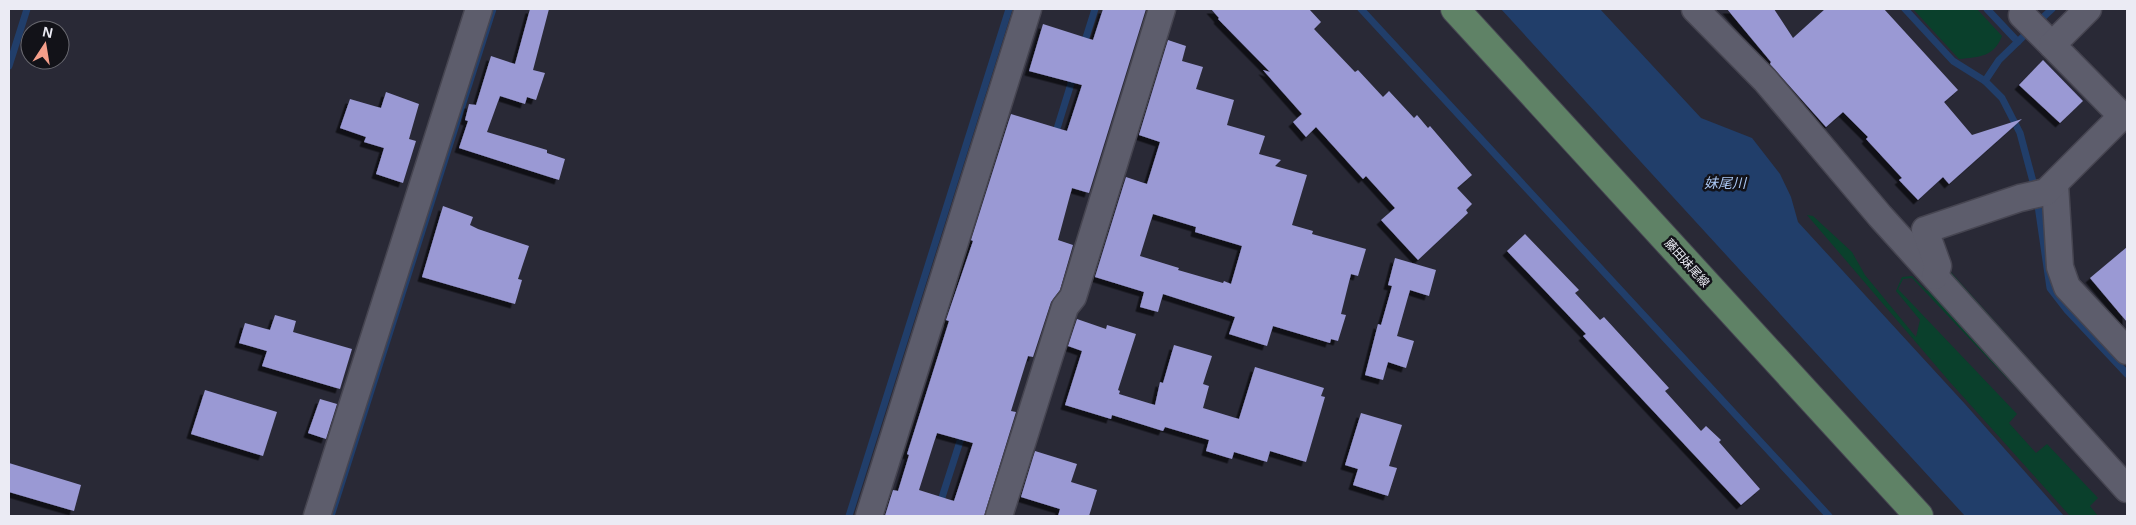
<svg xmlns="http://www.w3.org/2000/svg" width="2136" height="525" viewBox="0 0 2136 525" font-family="Helvetica,'Noto Sans JP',sans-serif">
  <defs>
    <filter id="shadow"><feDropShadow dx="-4.5" dy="4.5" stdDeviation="0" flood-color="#0009"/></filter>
  </defs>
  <rect width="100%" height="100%" fill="#292936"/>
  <g fill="#0a402c">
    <path d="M1913 9H1977L2002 36C1994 57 1979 57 1959 59Z"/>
    <polygon points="1807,215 1813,216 1852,252 1865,275 1916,337 1920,320 1896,291 1902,277 1912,276 1927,291 1929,287 2127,501 2127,505 1912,278 1903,279 1898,289 2017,414 2009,423 2036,453 2047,444 2098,498 2090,506 2098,516 2070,516 1949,381"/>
    <polygon points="1949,270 2127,469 2127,481 1943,276"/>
  </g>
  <polygon fill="#213e6a" points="1501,9 1600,9 1701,118 1752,138 1780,174 1791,197 1798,222 1965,404 2064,516 1965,516"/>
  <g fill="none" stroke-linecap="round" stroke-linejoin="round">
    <g stroke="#213e6a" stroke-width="7">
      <polyline points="1361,9 1829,516"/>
      <polyline points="1905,9 1953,61 1985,81 2002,98 2020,133 2035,189"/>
      <polyline points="1987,9 2018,42"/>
      <polyline points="2038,22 2052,9"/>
      <polyline points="1083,47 1095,9"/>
      <polyline points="9,66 27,9"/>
      <polyline points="1985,81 1999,60 2030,30"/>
      <polyline points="1055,135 1074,74"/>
      <polyline points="2037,199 2050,288 2067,310 2127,374"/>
      <polyline points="331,516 493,9"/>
      <polyline points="849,516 1009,9"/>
      <polyline points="936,516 963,432"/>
    </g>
  </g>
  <g fill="#9a99d4" fill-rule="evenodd" filter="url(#shadow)">
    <polygon points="530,9 549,9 533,70 545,73 536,100 527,97 525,104 500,96 487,132 547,150 547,153 565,159 559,180 459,148 468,121 465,120 469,104 476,105 491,56 515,64"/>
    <path d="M1103 9H1146L1089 193 1072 188 1058 240 1073 245 1060 290 1051 302 1033 357 1028 356 1011 411 1016 412 984 516H885L893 490 898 491 909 455 907 454 949 321 946 320 973 241 971 240 1011 114 1067 131 1082 85 1029 71 1043 24 1093 40ZM937 433 973 443 954 501 919 490Z"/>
    <polygon points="1211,9 1309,9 1321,22 1314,29 1355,72 1358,70 1383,97 1389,91 1414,118 1417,115 1428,128 1430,126 1472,175 1457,188 1472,204 1466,210 1468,213 1418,260 1381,220 1395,208 1366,176 1363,179 1316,127 1306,137 1293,122 1302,114 1263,70 1270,72 1218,19 1219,18"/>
    <polygon points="1727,9 1774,9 1793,38 1825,9 1884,9 1958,90 1944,102 1972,135 2022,119 1949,184 1943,177 1918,200 1899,180 1902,178 1866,139 1868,137 1843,112 1826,127 1770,64 1771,62"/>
    <path d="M1168 40 1186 46 1182 61 1203 67 1196 89 1234 100 1227 125 1265 136 1259 154 1281 160 1275 166 1307 175 1292 225 1313 231 1312 234 1366 249 1358 276 1351 274 1341 314 1346 315 1338 341 1331 339 1330 343 1273 326 1267 346 1229 334 1235 317 1163 294 1158 312 1140 307 1144 292 1095 277 1126 177 1147 184 1160 142 1139 135ZM1153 214 1196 227 1195 232 1242 246 1231 284 1224 281 1223 283 1178 270 1179 268 1140 256Z"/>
    <polygon points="2043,60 2083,101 2060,123 2019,85"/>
    <polygon points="386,92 419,104 409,139 416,141 403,183 376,174 384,148 364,142 366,137 340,128 350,99 381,108"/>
    <polygon points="443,206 473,217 470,225 478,229 529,246 518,279 522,280 515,304 422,277"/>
    <polygon points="1525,234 1579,290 1575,293 1600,320 1604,317 1669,388 1665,391 1701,431 1706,426 1721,440 1719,442 1760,489 1741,505 1583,336 1586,334 1507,251"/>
    <polygon points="2127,247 2127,322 2090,278"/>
    <polygon points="1395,258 1436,270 1429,296 1410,290 1397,336 1414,341 1406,368 1388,362 1383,380 1365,375 1378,324 1381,325 1392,286 1388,285"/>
    <polygon points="275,315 296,321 293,332 352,349 340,389 262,366 267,351 239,343 245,323 270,330"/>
    <polygon points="1077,319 1106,329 1107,325 1136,334 1118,390 1120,391 1119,394 1155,405 1160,382 1163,383 1174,345 1212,356 1203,384 1209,386 1203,408 1239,419 1255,367 1324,388 1321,396 1325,397 1306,462 1270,451 1267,462 1234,452 1232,459 1206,451 1209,440 1165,427 1163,431 1112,415 1111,419 1065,405 1082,351 1068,346"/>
    <polygon points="205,390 277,412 263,456 191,434"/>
    <polygon points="320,399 337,404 326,439 308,433"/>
    <polygon points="1361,413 1402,425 1389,466 1397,468 1388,496 1353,485 1358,469 1345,465"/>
    <polygon points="1035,451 1077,464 1071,482 1097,490 1089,516 1058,516 1060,509 1021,497"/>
    <polygon points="9,463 81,485 74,511 9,492"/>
  </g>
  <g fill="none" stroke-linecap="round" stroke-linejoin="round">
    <g stroke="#464551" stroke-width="29">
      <g id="minor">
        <polyline points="1695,9 1765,80 1880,216 2127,489"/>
        <polyline points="2022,15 2052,45"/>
        <polyline points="2055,185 2060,267 2067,287 2127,351"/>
        <polyline points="1935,276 1938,266 1925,230 2020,198 2046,192 2122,116 2052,45 2088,9"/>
        <polyline points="317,516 479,9"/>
        <polyline points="869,516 1028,9"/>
        <polyline points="999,516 1065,307 1073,297 1162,9"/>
      </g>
    </g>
    <g stroke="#464551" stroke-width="30">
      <polyline id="major" points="1455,9 1919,516"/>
    </g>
    <use href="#minor" stroke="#5d5d6c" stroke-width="26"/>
    <use href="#major" stroke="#5f8266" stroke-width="28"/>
  </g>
  <g text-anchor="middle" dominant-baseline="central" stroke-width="5" stroke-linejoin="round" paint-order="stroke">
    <g font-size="12" fill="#ebebf4" stroke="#121218">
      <text transform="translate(1687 263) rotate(48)">藤田妹尾線</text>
    </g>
    <g font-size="14" font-style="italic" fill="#abc7f3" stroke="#121218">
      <text x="1725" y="183">妹尾川</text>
    </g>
  </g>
  <rect width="2136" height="525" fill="none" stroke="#ebebf4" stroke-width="20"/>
  <g transform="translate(45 45) rotate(12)"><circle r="24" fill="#121218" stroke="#696970"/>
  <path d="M0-4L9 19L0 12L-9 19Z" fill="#f49e8a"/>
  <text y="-8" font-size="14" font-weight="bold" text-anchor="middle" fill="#ebebf4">N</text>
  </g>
</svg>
